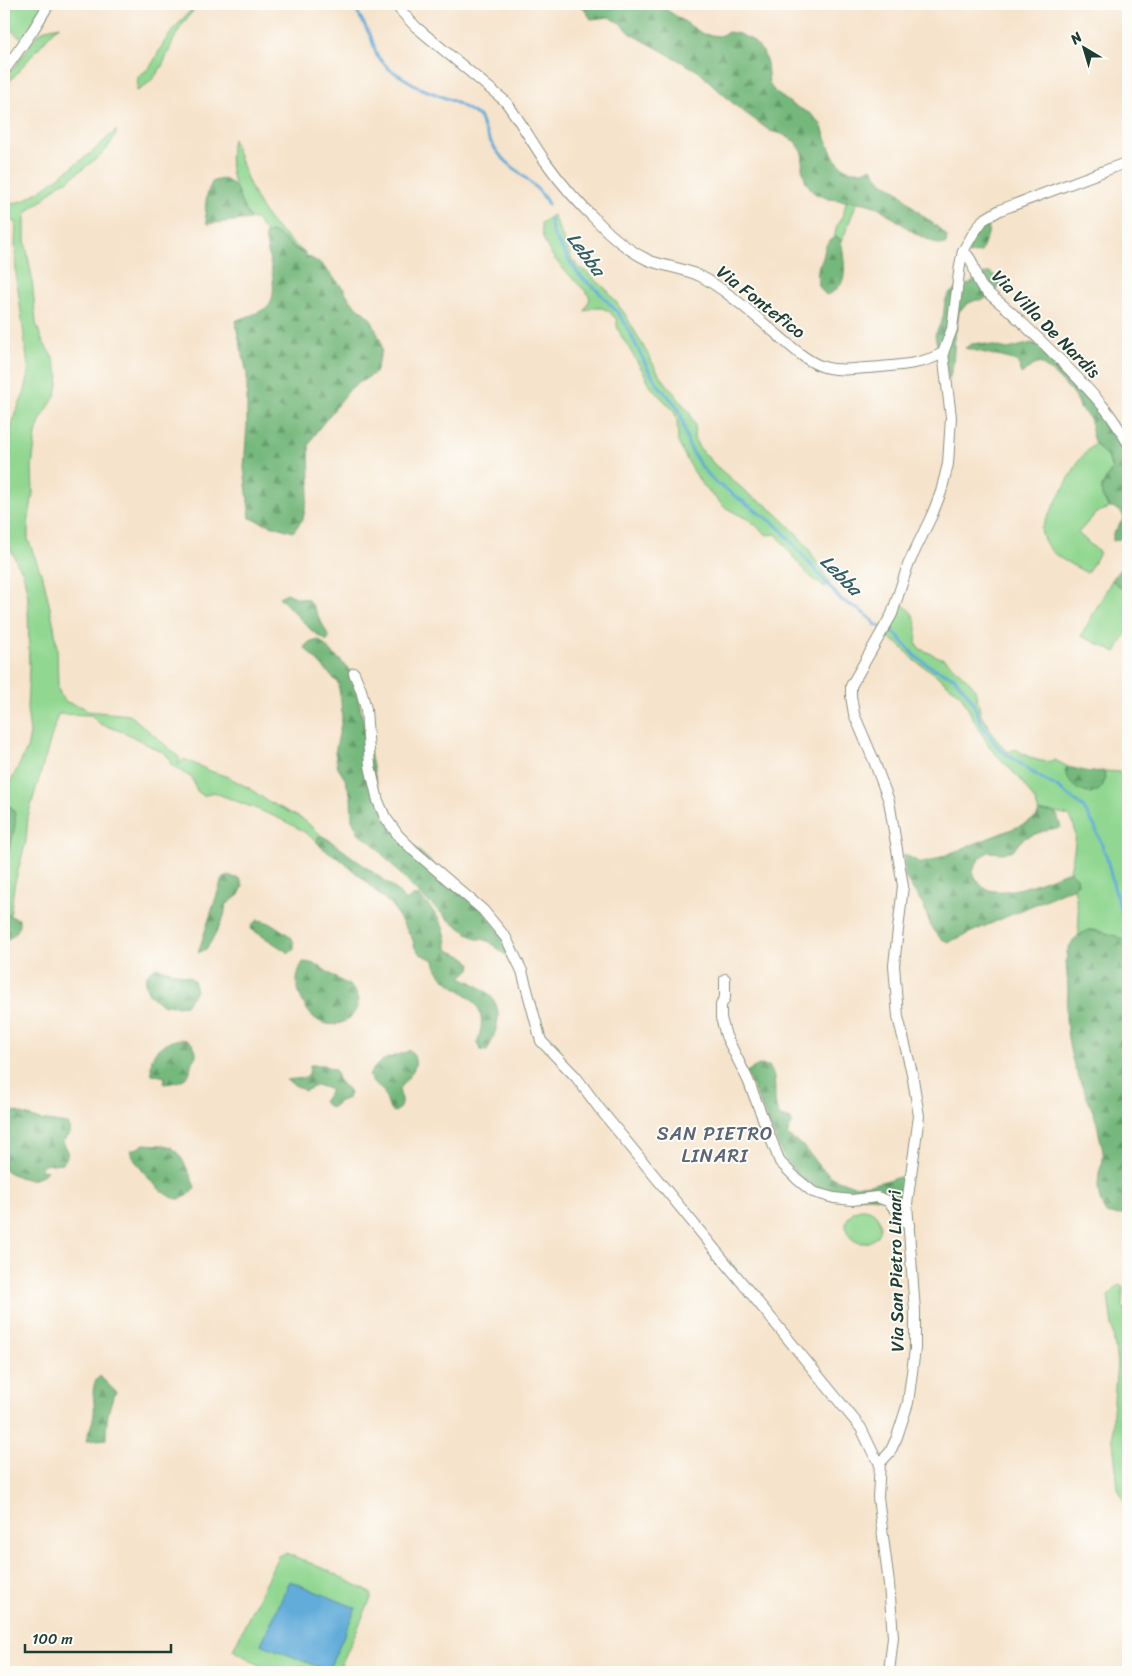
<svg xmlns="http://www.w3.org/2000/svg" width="1132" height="1676" viewBox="0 0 1132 1676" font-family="Sriracha,sans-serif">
  <defs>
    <pattern id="forest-firs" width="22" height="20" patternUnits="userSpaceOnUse" patternTransform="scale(1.25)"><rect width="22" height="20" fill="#74b87b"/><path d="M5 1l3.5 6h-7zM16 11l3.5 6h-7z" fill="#5f9766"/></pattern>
  </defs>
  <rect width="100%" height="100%" fill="#fdfcf7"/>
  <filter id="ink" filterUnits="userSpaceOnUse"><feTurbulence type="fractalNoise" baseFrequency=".02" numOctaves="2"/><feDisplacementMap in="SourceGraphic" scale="10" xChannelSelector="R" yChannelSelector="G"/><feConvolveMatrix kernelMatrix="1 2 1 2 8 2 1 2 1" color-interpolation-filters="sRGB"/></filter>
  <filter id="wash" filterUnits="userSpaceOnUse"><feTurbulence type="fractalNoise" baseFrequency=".0096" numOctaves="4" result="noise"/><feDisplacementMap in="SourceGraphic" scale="20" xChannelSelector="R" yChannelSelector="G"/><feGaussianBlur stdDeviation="1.12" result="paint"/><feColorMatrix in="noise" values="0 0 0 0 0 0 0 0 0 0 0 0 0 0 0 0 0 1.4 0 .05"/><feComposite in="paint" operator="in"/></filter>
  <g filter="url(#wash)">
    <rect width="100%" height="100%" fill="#f6e3cb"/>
    <g fill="#91d791" stroke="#588a62">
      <polygon points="14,4 46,4 24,40 4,25 4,19 10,15"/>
      <path d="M197 4H199C192 12 185 20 179 30 165 54 165 75 137 91L138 76C153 68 154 59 162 46 171 31 185 16 197 4Z"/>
      <polygon points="60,26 55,29 4,88 4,79 17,64 37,35 46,29"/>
      <path d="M116 130V135L106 150 96 159 67 181 59 184 42 201 29 210 25 216V240L32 278 36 323 42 340 53 358 59 377 56 395 41 419 36 434 32 467 33 493 28 524V539L44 581 54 626 57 648 58 688 61 696 66 702 83 707 87 711 130 715 177 755 180 759 178 765 184 759 210 771 228 777 249 788 266 800 304 820 322 836 318 837 317 842C294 820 244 805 213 792L204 796 197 791 192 778 171 765C169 756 166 752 157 750L128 734 112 728 100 724 91 715 58 714 28 816 26 841 14 886 10 916 4 911V862L13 837 15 815 13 808 4 802V789L8 787 27 749 30 733 27 709 29 668 28 598 23 572 17 563 4 534V497L9 479 11 429 15 414 24 394 29 374 16 274 15 245 16 222 4 219V205L23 201 44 188 91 153Z"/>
      <path d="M233 139C242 165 251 194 267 217 278 231 292 243 306 254 293 248 283 239 270 232L267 234 256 219H251C236 198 225 165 233 139Z"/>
      <polygon points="846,201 857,202 842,241 838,237 834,239 837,225 844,213"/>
      <path d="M553 215 572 259 579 267 589 274 607 290 625 314 659 374 689 412 695 425 694 437 698 446 715 465 752 497 765 504 779 516 795 532 808 548 828 580 829 584 825 587C804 576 791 552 776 534L767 535 749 520 724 507 701 483 687 460 678 442 677 419 674 411 651 387 644 373 622 337 617 327V320L609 311 602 308H592L585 311 590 298 587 293C569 274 540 251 541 223Z"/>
      <path d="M1095 443 1108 457 1112 469C1102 486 1096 490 1109 508L1096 513 1078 533 1100 553 1087 573C1066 561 1045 555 1041 529L1079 460Z"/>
      <polygon points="1112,580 1128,594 1128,631 1116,652 1081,636"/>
      <path d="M900 603C916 612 919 625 916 643L920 649 946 660 971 683 975 689 981 715 1002 747 1009 752 1015 749C1028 756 1040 765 1055 760L1068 767 1065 770 1105 777 1104 771 1123 772 1128 761V943C1122 937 1097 929 1089 930 1085 931 1081 934 1078 936L1079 917 1074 887 1078 883 1077 877 1070 871C1073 852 1081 832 1069 816L1051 812H1039L1035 801 1021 780 991 749 975 722 961 695 931 671 915 661 897 643 886 637 880 638Z"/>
      <circle cx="863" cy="1226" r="17"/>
      <polygon points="1119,1285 1123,1287 1122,1305 1125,1309 1128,1336 1128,1509 1118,1488 1113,1441 1113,1412 1117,1364 1108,1296"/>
      <polygon points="286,1553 329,1571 371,1593 372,1596 338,1672 272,1672 233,1650 278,1556"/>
    </g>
    <g fill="url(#forest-firs)" stroke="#4a7a58">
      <path d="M579 4H658L703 34 719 36 729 32 739 34 752 40 763 52 767 63 769 84 775 92 793 105 811 114 821 124 829 147 835 159 845 169 852 171H862L872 168C879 182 885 183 898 191 904 195 908 203 914 208 924 218 937 225 947 236L946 244 940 245 916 234 878 207 865 203 829 199 814 193 806 182 802 168 803 153 796 142 782 134 770 131 736 106 698 71 630 33 620 23 609 17 591 19 585 10Z"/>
      <path d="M223 179C240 184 237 196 244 209 246 212 248 216 251 219L207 224C204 210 205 193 213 181Z"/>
      <path d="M988 221C991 233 985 241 981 252L968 254 972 239Z"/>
      <path d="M270 232 278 234 295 249 320 263 343 288 350 300 371 319 381 342 382 350 375 373 351 388 316 432 309 445 310 484 303 519 293 532 261 522 250 518 244 468 247 425V374L235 321C245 317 258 314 267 307 282 294 266 251 265 235Z"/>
      <path d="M838 237C842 242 842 245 843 252 845 270 848 287 826 295 817 287 816 277 819 265 820 263 822 261 823 258 826 246 824 242 838 237Z"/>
      <polygon points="990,272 1001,281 1000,285 993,293 983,300 976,300 969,303 959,311 955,336 953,364 949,380 944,354 937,345 935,335 943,318 945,302 949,294 954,290 969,284 984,274"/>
      <path d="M980 343 1008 349 1032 343 1040 346 1093 399 1128 452V539L1123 538 1113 541V534L1124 518C1121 510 1117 508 1109 508 1096 490 1102 486 1112 469 1110 459 1105 455 1099 448 1091 440 1091 430 1091 420L1079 407 1075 395 1053 373 1040 363 1032 366 1021 374 1019 365 1014 360 965 348 972 344Z"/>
      <polygon points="1128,564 1128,594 1112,580 1119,570"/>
      <polygon points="287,593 298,598 307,599 313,606 328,635 329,638 327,641 312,631 279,597"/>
      <polygon points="319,640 348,668 354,678 384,818 482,910 506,939 512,956 508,957 490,942 482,939 476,939 448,919 415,890 372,843 359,834 352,819 351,797 345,779 338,768 335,753 342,719 341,701 338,683 304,647 308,643"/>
      <path d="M1068 767 1089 772 1104 771C1109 804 1069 796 1065 770Z"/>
      <path d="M4 802C7 805 11 807 13 810 21 822 7 850 4 862Z"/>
      <path d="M1039 812H1051L1057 815 1061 827 1057 829H1050L1024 838 1013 850 1003 853 988 852C980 858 975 863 973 873 977 880 981 888 989 890 1012 896 1049 878 1070 871L1077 877 1078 883 1074 887 949 942 941 939 931 926 922 903 905 877 904 854 921 863 928 862 1022 825 1036 818Z"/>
      <path d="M322 836 328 839 393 887 406 901 413 896H419C434 910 447 926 447 948 454 956 466 953 471 964L470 969 461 977C501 995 507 1011 487 1051L481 1050 477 1043C498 988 438 994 434 960L420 954 415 948 413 940 391 904 378 894 367 882 337 857 322 848 317 842 318 837Z"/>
      <polygon points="229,876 240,879 243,886 239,895 226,905 224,916 214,937 206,949 198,953 222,879"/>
      <path d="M4 911 10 916 19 919C20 931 15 935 5 941L4 940Z"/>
      <path d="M258 920C270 922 272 924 281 930 290 936 295 938 294 950L289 953 251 929 252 925Z"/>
      <path d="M1089 930C1102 932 1119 935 1128 943V1214L1115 1215 1106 1213C1098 1200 1097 1188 1099 1173 1100 1168 1103 1163 1103 1158 1104 1149 1099 1137 1098 1128 1094 1110 1085 1095 1079 1078 1070 1059 1066 1032 1066 1011 1066 1005 1068 998 1068 992 1068 963 1057 946 1089 930Z"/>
      <path d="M303 962C319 962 329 975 343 982 386 1002 325 1057 301 998 296 985 295 975 303 962Z"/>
      <path d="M156 967 190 977 194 981 196 991 186 1005C178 1006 166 1007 159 1002 150 998 142 985 147 975 149 972 153 969 156 967Z"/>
      <path d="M182 1039C190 1040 197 1046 196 1055 195 1058 193 1060 192 1062 190 1066 191 1070 189 1074 184 1082 172 1083 164 1084L165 1077 152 1074C147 1052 163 1041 182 1039Z"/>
      <path d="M410 1050C423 1066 409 1075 399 1089 401 1098 404 1107 395 1112L390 1110 384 1092 373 1082 369 1076C381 1054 391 1060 410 1050Z"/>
      <polygon points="310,1065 323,1065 335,1070 339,1082 348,1089 350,1093 348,1098 340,1101 331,1108 323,1102 331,1090 317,1085 305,1091 286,1080 304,1078 309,1074"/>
      <path d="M759 1065 769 1066C780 1081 770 1101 780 1117L790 1119 792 1123 787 1135 805 1148 817 1164 833 1178 854 1186 877 1183 904 1176 901 1210 887 1198 836 1196 814 1190 798 1176 784 1158 746 1072Z"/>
      <path d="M4 1108 40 1120 68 1124C72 1132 69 1135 63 1141 65 1152 72 1151 63 1163L42 1165 41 1170 47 1171C32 1186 21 1178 4 1170Z"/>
      <path d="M144 1144C152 1145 161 1144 168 1146 179 1148 192 1177 195 1188 190 1192 185 1199 179 1199 162 1199 135 1164 130 1150L138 1148Z"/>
      <path d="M100 1376 116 1392C108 1405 106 1424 106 1439L86 1441C88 1432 93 1423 94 1414 96 1401 88 1386 100 1376Z"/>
    </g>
    <polygon fill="#62acda" stroke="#407487" points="290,1581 356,1608 328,1671 261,1644"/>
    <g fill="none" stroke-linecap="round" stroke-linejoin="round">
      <g stroke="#62acda" stroke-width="3">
        <path d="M353 4 371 37 377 56 389 69 420 88 453 101 479 116C484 130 490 143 499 154 515 172 537 183 548 204"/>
        <polyline points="550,219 553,234 569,260 580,276 597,290 618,313 625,323 648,369 659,386 676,405 681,414 688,444 700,465 714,481 775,524 783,532 840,599 861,611 871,619 876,625 896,634 915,656 933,668 954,677 971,698 982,725 999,749 1038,776 1057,787 1083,807 1094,825 1106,855 1116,895 1126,927"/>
      </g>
    </g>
  </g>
  <g filter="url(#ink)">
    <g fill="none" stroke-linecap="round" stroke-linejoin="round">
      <g stroke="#8a9080" stroke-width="12">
        <g id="minor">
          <path d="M396 4 401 11 416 27 505 101C520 120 531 141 545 161 560 182 578 203 597 221 611 236 629 251 648 260 665 267 685 268 702 277 728 291 757 318 780 337 793 348 807 362 824 367 842 372 862 368 880 367 902 365 923 364 943 353"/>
          <polyline points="4,71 33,30 49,4"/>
          <path d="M963 251C977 262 972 274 982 287 991 297 1004 305 1014 315 1044 344 1075 373 1102 405 1112 416 1120 430 1128 443"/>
          <polyline points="354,673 361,690 366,709 370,766 378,801 385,817 398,835 414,851 483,910 506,938 522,971 541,1041 576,1077 599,1108 861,1428 874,1455 880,1463"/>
          <polyline points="725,979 725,998 721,1005 721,1018 726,1036 748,1080 780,1162 797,1179 813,1192 834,1198 852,1200 877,1197 888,1201 909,1225"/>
          <polyline points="889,1672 893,1637 889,1584 878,1497 880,1463 890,1452 897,1437 908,1403 915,1349 915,1311 907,1204 919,1116 912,1073 898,1017 894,965 903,886 889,801 874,761 854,714 851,696 851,686 892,614 908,565 932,515 941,492 948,464 951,417 943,353 952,329 960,265 963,251 973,234 983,220 1000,210 1128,162"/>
        </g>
      </g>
      <use href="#minor" stroke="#fff" stroke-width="10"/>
    </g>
  </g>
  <g text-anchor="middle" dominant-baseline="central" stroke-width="4" stroke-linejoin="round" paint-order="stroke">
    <g font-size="18" fill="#1f3d34" stroke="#fdfcf7">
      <text transform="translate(761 302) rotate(38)">Via Fontefico</text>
      <text transform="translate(1046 324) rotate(45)">Via Villa De Nardis</text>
      <text transform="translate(896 1271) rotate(-91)">Via San Pietro Linari</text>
    </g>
    <g font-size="19" font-style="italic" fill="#335e66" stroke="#fdfcf7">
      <text transform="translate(586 254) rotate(53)">Lebba</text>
      <text transform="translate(841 575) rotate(45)">Lebba</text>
    </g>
    <g font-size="19" letter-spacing="1" fill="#5a6677" stroke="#fdfcf7">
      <text x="715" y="1133">SAN PIETRO<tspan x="715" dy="22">LINARI</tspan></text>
    </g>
  </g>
  <rect width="1132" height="1676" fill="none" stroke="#fdfcf7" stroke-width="20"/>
  <g transform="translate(1084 48) rotate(322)" stroke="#fdfcf7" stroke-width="4" paint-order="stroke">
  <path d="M0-4L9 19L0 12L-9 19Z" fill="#1f3d34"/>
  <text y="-8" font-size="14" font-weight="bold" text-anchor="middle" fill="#1f3d34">N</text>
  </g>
  <path d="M25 1644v8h146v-8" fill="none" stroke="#1f3d34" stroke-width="2.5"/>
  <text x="32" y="1644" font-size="15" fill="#1f3d34" stroke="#fdfcf7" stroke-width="4" paint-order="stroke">100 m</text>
</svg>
